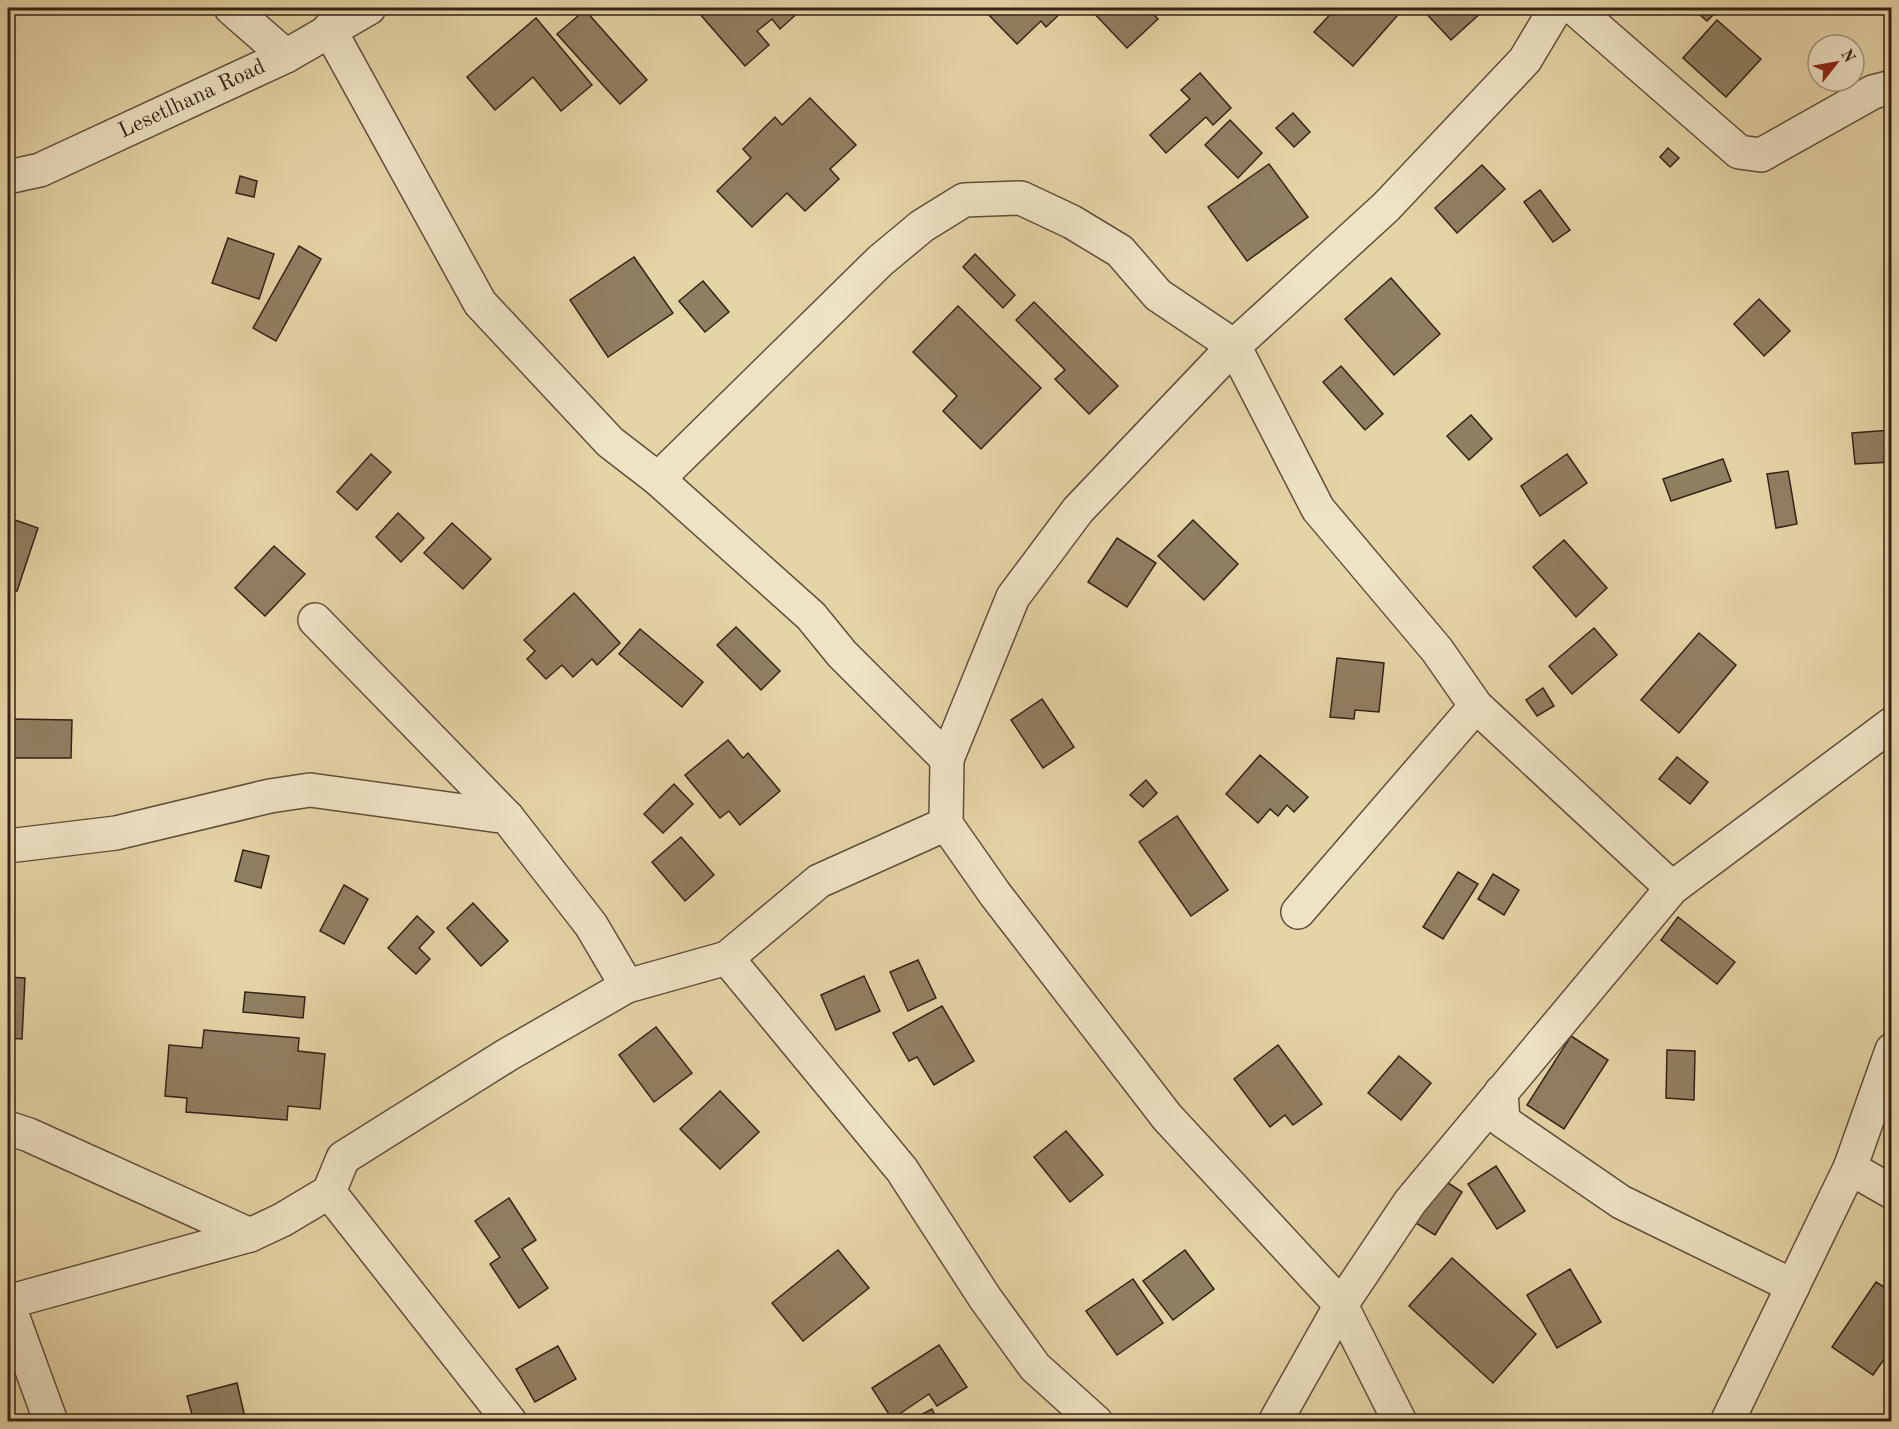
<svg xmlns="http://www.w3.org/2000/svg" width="1899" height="1429" viewBox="0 0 1899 1429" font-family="'Old Standard TT',serif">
  <rect width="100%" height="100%" fill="#e5d4a6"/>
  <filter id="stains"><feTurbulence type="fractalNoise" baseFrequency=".00333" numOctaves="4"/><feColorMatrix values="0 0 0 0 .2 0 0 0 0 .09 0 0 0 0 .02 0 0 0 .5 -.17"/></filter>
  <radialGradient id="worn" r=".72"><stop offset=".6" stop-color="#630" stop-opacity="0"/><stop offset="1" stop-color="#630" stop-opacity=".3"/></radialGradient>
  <g fill="#917f62" stroke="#352218" stroke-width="1.5">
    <polygon points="705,8 799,8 801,10 780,29 772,19 757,31 769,45 745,66 699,13"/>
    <polygon points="989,8 1066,8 1046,27 1041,21 1017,44 985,11"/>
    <polygon points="1089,8 1147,8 1158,19 1127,48"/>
    <polygon points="1336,8 1404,8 1353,66 1314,32"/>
    <polygon points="1421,8 1480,8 1483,11 1451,40"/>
    <polygon points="1692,8 1720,8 1707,21"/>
    <polygon points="585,10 647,80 620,104 557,34"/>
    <polygon points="536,18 592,85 561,111 533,77 495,110 467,77"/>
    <polygon points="1717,20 1761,59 1726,97 1683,58"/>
    <polygon points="1200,73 1231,108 1213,125 1206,117 1166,153 1150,135 1190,99 1181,90"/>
    <polygon points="810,98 856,145 830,169 839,179 805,211 787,193 752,227 717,191 751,158 743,149 775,117 782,125"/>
    <polygon points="1293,113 1310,132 1294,147 1276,128"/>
    <polygon points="1230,120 1262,153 1238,178 1205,145"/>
    <polygon points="1668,148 1679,158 1670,167 1660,157"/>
    <polygon points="1269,164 1308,217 1247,261 1208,207"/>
    <polygon points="1482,165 1505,189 1457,233 1435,208"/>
    <polygon points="240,176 257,181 254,197 236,193"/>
    <polygon points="1540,190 1570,230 1553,242 1524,202"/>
    <polygon points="228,238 274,254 259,299 212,283"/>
    <polygon points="299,246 321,259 276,341 253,328"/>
    <polygon points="975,254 1015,295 1003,308 963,267"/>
    <polygon points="634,257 673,313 608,357 570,300"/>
    <polygon points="1391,278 1440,334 1394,375 1345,319"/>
    <polygon points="703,281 729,312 705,332 679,301"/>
    <polygon points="1759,299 1790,331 1764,356 1734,324"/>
    <polygon points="1034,302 1118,386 1089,414 1055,379 1065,370 1016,320"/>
    <polygon points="958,306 1041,388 981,449 943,411 957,396 913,352"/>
    <polygon points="1341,366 1383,414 1365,430 1323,382"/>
    <polygon points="1471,415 1492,439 1469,460 1447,436"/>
    <polygon points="1891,430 1892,462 1855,464 1852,433"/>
    <polygon points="371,454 391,472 357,510 337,492"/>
    <polygon points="1567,454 1587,483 1540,516 1521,486"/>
    <polygon points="1723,459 1731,481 1671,501 1663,479"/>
    <polygon points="1788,471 1797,524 1776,528 1767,474"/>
    <polygon points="398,513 424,538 401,562 376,537"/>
    <polygon points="15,520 38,528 17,591 8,588 8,542"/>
    <polygon points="1193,520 1238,564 1204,600 1158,556"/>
    <polygon points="452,523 491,559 463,589 424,553"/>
    <polygon points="1117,538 1156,563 1127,607 1088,582"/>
    <polygon points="1564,540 1607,588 1576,617 1533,567"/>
    <polygon points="274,546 305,574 265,616 235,588"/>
    <polygon points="574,593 620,643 597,665 592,659 573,677 562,665 546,679 527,659 535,651 524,640"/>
    <polygon points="736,627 780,671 761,690 717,645"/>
    <polygon points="1594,628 1617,655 1572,694 1549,666"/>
    <polygon points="640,629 703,682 682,707 619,654"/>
    <polygon points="1699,633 1736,665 1679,733 1641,700"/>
    <polygon points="1337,658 1384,663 1379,712 1355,710 1354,719 1330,717"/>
    <polygon points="1543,688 1554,706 1537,716 1526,700"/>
    <polygon points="1042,699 1074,747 1043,768 1011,720"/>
    <polygon points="12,719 72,720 71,758 12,758"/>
    <polygon points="728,740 743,758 748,753 780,791 740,825 729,811 720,818 685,775"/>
    <polygon points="1260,755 1308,797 1294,812 1287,805 1278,816 1270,809 1258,823 1226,794"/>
    <polygon points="1677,757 1708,782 1690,804 1659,779"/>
    <polygon points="1146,780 1157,793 1143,807 1130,795"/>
    <polygon points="674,784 693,804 663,833 644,814"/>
    <polygon points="1177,816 1228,890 1191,916 1139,842"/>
    <polygon points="681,837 714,875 685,901 652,862"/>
    <polygon points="243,850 269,856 261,888 235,881"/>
    <polygon points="1458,872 1478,884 1443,939 1423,927"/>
    <polygon points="1493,874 1519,890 1504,915 1478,899"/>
    <polygon points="344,885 368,899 344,944 320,931"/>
    <polygon points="473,903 508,941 481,966 447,928"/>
    <polygon points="417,916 434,932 419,948 430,959 416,974 388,948"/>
    <polygon points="1678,917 1735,962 1717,984 1661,940"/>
    <polygon points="918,960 936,998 908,1011 890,972"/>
    <polygon points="864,976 880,1011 836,1030 821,995"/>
    <polygon points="8,977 25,978 22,1039 8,1038"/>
    <polygon points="245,992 305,997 303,1018 243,1012"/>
    <polygon points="942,1006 974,1061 934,1085 917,1057 909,1061 893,1033"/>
    <polygon points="656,1027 692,1073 654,1102 619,1055"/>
    <polygon points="204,1030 299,1038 298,1051 325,1054 320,1109 288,1106 287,1120 186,1112 187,1098 165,1096 169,1045 202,1048"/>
    <polygon points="1571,1036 1608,1060 1564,1129 1527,1105"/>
    <polygon points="1278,1045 1322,1104 1293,1125 1285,1115 1270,1127 1234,1079"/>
    <polygon points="1667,1050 1695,1051 1694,1100 1666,1098"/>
    <polygon points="1399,1056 1431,1083 1401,1120 1368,1093"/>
    <polygon points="720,1091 759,1132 720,1169 680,1129"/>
    <polygon points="1066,1131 1103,1175 1070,1202 1034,1157"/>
    <polygon points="1496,1166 1525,1211 1497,1229 1468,1184"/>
    <polygon points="1439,1177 1462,1192 1435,1235 1411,1220"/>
    <polygon points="509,1198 536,1240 522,1249 548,1288 519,1308 490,1264 500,1257 475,1221"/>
    <polygon points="838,1250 869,1288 803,1341 772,1303"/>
    <polygon points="1185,1250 1214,1289 1173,1320 1143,1281"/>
    <polygon points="1452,1258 1536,1334 1493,1383 1409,1306"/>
    <polygon points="1570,1269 1601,1322 1557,1348 1527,1295"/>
    <polygon points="1133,1279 1163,1323 1117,1355 1086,1311"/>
    <polygon points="1876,1282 1892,1292 1892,1348 1873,1375 1832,1347"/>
    <polygon points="939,1345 967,1387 937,1406 929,1394 892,1419 872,1388"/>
    <polygon points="558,1346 576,1379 535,1402 516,1369"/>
    <polygon points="237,1383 246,1422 194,1422 187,1396"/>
    <polygon points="932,1409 938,1422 907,1422"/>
  </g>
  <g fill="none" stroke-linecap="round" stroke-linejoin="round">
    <g stroke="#614e3c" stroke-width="36">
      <g id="minor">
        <polyline points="231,8 286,56"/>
        <polyline points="1574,8 1739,152 1761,155 1873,92 1892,87"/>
        <polyline points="329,29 480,303 610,442 658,479 811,616 842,654 947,759 946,824 995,894 1167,1117 1341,1305 1400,1422"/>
        <polyline points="8,177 40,170 286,56 369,8"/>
        <polyline points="658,479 880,261 922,226 964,200 1021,198 1072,222 1120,251 1158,295 1234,346 1318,509 1437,650 1476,706 1298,912"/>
        <polyline points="315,620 507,817"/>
        <polyline points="1476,706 1672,888"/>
        <polyline points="947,759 1013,597 1078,510 1234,346 1386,207 1525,60 1556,8"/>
        <polyline points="8,846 116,833 270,796 310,790 507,817 591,925 627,986"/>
        <polyline points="727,958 902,1170 985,1298 1035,1367 1096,1422"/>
        <polyline points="1501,1092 1503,1121 1621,1202 1793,1286"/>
        <polyline points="8,1128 29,1135 250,1235"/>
        <polyline points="1850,1168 1892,1192"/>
        <polyline points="329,1192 343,1158 507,1055 627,986 727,958 819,881 946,824"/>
        <polyline points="8,1302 250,1235 282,1220 329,1192 510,1422"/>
        <polyline points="8,1304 51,1422"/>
        <polyline points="1275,1422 1341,1305 1410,1202 1672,888 1892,724"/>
        <polyline points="1727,1422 1850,1168 1892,1050"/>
      </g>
    </g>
    <use href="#minor" stroke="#eee3c5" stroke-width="33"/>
  </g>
  <g text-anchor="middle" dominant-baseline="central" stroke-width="6" stroke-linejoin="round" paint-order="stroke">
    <g font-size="22" fill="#352218" stroke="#eee3c5">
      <text transform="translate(192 99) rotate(-25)">Lesetlhana Road</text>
    </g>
  </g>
  <rect width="1899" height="1429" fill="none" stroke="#e5d4a6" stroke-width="30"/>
  <rect x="9" y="9" width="1881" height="1411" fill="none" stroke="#352218" stroke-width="3"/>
  <rect x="15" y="15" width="1869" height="1399" fill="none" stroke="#352218" stroke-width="1.5"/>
  <g transform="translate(1836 63) rotate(59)"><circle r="28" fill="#eee3c5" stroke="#a49680" stroke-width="1.5"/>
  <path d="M0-4.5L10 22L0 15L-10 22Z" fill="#8f2418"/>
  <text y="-9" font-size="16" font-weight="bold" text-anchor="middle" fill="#352218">N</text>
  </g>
  <rect width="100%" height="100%" filter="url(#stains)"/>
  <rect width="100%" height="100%" fill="url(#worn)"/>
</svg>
